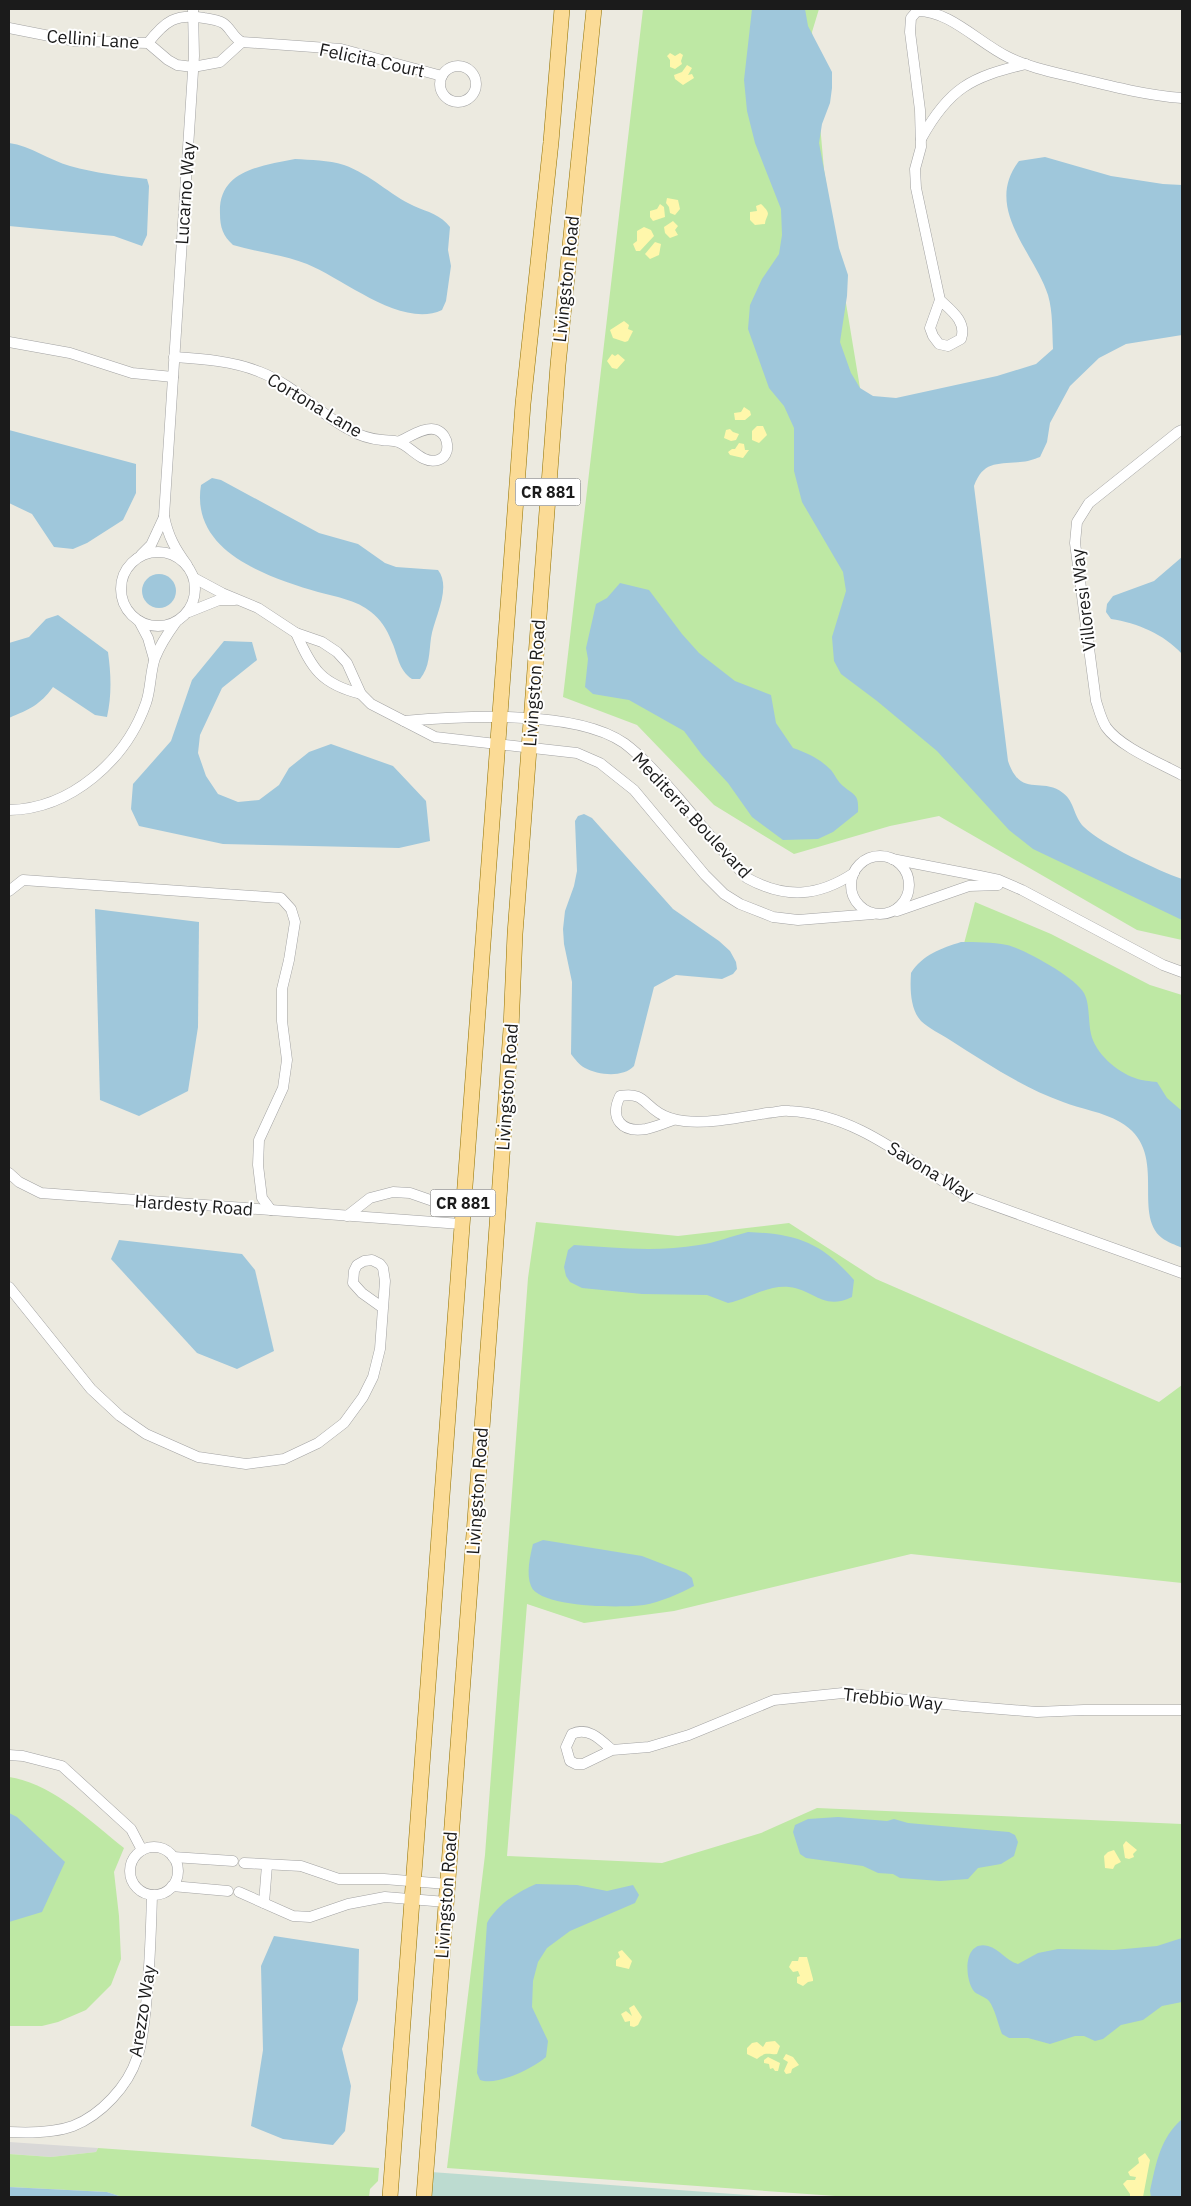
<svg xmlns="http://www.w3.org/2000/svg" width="1191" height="2206" viewBox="0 0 1191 2206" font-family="'IBM Plex Sans',sans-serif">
  <rect width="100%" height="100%" fill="#eceae0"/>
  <polygon fill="#d9d8d7" points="9,2142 98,2148 96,2152 51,2157 9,2154"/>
  <g fill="#bee8a4">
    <polygon points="643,9 819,9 812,32 824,170 860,388 952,671 1028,810 1182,896 1182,940 1137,930 939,816 890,826 794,854 714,805 637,725 563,697"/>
    <polygon points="975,902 1051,934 1150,985 1182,995 1182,1124 957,970"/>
    <polygon points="536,1222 678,1236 789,1223 876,1279 1159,1402 1182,1385 1182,1583 911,1554 674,1611 584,1623 527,1604 507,1856 662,1863 761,1833 817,1808 1182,1824 1182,2197 849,2197 447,2168 485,1855 528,1278"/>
    <path d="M9 1777C52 1783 91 1822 124 1848L114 1872 119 1916 121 1959 111 1985 86 2010 58 2022 42 2026H9Z"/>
    <polygon points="98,2148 379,2168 378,2181 370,2189 369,2197 122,2197 107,2192 9,2187 9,2154 51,2157 96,2152"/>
  </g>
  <polygon fill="#bcdbd0" points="431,2172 775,2197 429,2197"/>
  <g fill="#fff7ab">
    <polygon points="670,53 675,56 680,53 683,55 681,61 682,64 675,69 670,67 670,60 667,56"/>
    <polygon points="687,65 692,68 688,75 692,74 694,78 683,85 675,79 674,75 682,72"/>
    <polygon points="667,198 678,200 680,209 675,215 670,213 669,207 666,203"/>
    <polygon points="660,204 664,207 665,217 653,221 650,217 650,211 657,209"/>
    <path d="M761 204C773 215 766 214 765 224L755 225 750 220V212L757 211 756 206Z"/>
    <polygon points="673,221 678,226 675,230 678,235 670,238 665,233 664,227"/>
    <polygon points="644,227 651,230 654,236 640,251 636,251 633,244 637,241 637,231"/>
    <polygon points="655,242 661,244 659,255 650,259 645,254"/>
    <polygon points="624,321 629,325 628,329 633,331 628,341 625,342 613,338 610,330"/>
    <polygon points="612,354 615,356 618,354 625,360 617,369 612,368 607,361"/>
    <polygon points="744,407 750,411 751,415 745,420 735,420 734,413 741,412"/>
    <polygon points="757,426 763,426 767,435 759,443 752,440 752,431"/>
    <polygon points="730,429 733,432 739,434 736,440 731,441 724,438 726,430"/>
    <polygon points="739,443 744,444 745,450 749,450 743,458 730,455 728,452 732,449 735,449"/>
    <polygon points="1126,1841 1137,1850 1133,1854 1134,1857 1129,1859 1125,1858 1123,1845"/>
    <polygon points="1114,1850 1121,1862 1115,1865 1113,1869 1105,1868 1104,1856 1108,1852"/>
    <polygon points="622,1950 632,1961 629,1969 616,1966 616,1960 620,1957 618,1952"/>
    <polygon points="799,1957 807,1957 813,1979 813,1981 808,1982 803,1986 797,1983 797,1977 800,1976 798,1971 793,1972 789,1967 792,1961 798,1961"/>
    <polygon points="634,2005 642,2017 638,2025 634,2027 630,2026 630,2021 625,2022 621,2014 626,2011 632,2016 629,2008"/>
    <path d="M775 2041 780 2046 777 2054C766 2055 767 2051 757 2059L747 2054V2048L752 2043 757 2042 763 2047 766 2042Z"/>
    <polygon points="786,2054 793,2057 799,2065 792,2069 791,2073 786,2074 784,2071 788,2062 783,2059"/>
    <polygon points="768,2057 780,2063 778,2071 775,2071 773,2068 770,2069 769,2064 764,2063 764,2060"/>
    <polygon points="1145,2153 1150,2160 1143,2197 1130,2197 1130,2194 1123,2184 1127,2180 1135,2180 1136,2177 1130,2176 1128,2172 1139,2163 1138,2158"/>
  </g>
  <g fill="#9fc7db">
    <path d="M752 9H805L808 26 832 72V88L830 103 822 124 819 143 839 248 848 275 847 296 840 342 851 373 860 388 873 396 896 398 997 376 1036 364 1053 349C1052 332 1053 312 1048 295 1034 252 983 208 1019 161L1045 157 1111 176 1163 184 1182 185V335L1126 344 1099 358 1070 386 1050 423 1047 442 1040 457C1034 459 1027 462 1020 462 997 464 983 461 974 486L1008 761C1021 799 1041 776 1063 793 1075 802 1073 816 1084 827 1101 844 1159 871 1182 879V920L1033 849 1009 830 937 751 877 701 841 674 834 661 832 637 846 591 843 572 802 502 794 471V428L784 406 769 388 748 329 750 305 762 279 779 254 782 235 781 209 755 143 747 111 744 80Z"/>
    <path d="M9 143C31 146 49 160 70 166 95 173 121 176 147 179L149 186 147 235 142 246 114 236 9 226Z"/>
    <path d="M295 159C311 160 328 160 344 165 370 174 390 195 414 206 428 212 441 215 450 227L448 250 451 266 446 301 442 310C402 329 344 279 307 264 284 255 257 252 233 245 223 236 220 227 220 214 218 170 261 166 295 159Z"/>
    <polygon points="9,430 136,464 136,493 123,520 87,543 73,549 54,547 32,514 9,503"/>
    <path d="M212 478 221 480 319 533 358 544 385 563 396 567 438 570C452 588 434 618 431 638 429 652 430 667 420 679H412C398 670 398 654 391 640 387 629 380 619 371 612 357 600 336 597 318 592 268 577 190 552 201 485Z"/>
    <path d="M1182 557V654C1164 634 1137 623 1111 619L1106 612 1107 604 1113 596 1154 581Z"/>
    <circle cx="159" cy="591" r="17"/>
    <path d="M620 583 649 590 682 634 699 653 735 681 771 695 776 723 793 748C808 753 820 759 831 770 835 775 838 782 843 786 855 796 859 794 858 812L833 832 818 839 783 840 752 817 728 783 702 755 684 731 629 700 593 694 585 687 588 659 586 648 596 604 607 598Z"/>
    <path d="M58 615 108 652C111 674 112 695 107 717L95 715 53 687C40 705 30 709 9 718V643L29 637 46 619Z"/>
    <polygon points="224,641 252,642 257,660 222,688 200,735 198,753 206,776 218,794 238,802 259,800 279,785 289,768 309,752 331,744 393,766 426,801 430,841 399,848 223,844 139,826 131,809 133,784 171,741 192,680"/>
    <path d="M584 814 592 818 673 909 719 941 730 951 736 962 737 969 733 974 722 979 676 975 654 987 634 1066C623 1078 598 1075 585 1068 579 1065 575 1059 571 1054L572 982 564 944 563 929 565 911 574 886 577 871 575 821 578 816Z"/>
    <polygon points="95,909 199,922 198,1027 188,1091 139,1116 100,1100"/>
    <path d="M961 942C976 942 992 942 1007 945 1024 949 1075 977 1084 993 1090 1004 1088 1021 1091 1034 1095 1053 1117 1072 1135 1078 1142 1081 1150 1081 1157 1082L1167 1098 1182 1111V1248C1176 1245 1167 1242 1162 1238 1131 1213 1170 1150 1120 1122 1103 1112 1081 1109 1063 1102 1022 1087 986 1063 950 1040 941 1034 928 1028 921 1021 910 1009 910 988 911 973 922 955 942 948 961 942Z"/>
    <path d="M748 1232C797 1234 821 1242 854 1280L852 1297C823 1311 815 1290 789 1287 766 1285 749 1299 728 1303L707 1295 642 1294 582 1288 570 1282 566 1276 564 1267 568 1250 574 1245C616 1248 658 1252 699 1245 715 1243 732 1236 748 1232Z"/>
    <polygon points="119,1240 242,1254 255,1270 274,1351 237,1369 197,1353 111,1259"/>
    <path d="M543 1540 642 1556 686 1573 692 1578 694 1586C679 1594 660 1602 644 1605 623 1608 539 1608 531 1586 526 1574 530 1556 533 1544Z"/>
    <polygon points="9,1813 17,1817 65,1862 42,1912 9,1922"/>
    <polygon points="838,1817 887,1821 894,1819 908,1823 1009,1832 1015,1835 1018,1842 1014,1856 1001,1864 978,1868 968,1879 940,1881 900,1878 893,1874 878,1873 863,1866 806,1858 800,1854 793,1832 795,1825 808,1819"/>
    <path d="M536 1884 577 1885 607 1891 633 1885 639 1895 635 1903 570 1931 547 1948 538 1962 533 1981 532 2007 548 2041 546 2057C532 2069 497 2086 480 2080L477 2073 487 1923C497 1905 517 1892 536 1884Z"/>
    <polygon points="274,1936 359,1949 358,2000 342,2049 351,2086 345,2131 333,2145 283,2139 251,2126 263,2050 261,1966"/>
    <path d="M1182 1938V2002L1162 2006 1143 2020 1121 2025 1103 2039 1095 2041 1084 2036H1075L1050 2044 1028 2038H1009L1002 2034C998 2024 995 2009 989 2001 985 1996 976 1995 973 1990 964 1976 964 1940 988 1946 1000 1949 1006 1961 1018 1964L1038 1953 1058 1949 1114 1950 1157 1946Z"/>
    <path d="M1182 2119V2197H1151L1150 2191C1156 2164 1160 2138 1182 2119Z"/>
    <polygon points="9,2187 107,2192 122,2197 9,2197"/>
  </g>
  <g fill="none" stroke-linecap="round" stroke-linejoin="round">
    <g stroke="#a2a2a2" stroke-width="11">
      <g id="street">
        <polyline points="9,28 75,41 148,43 168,60 177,65 193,67 220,62 242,42"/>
        <path d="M148 43C165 21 176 13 204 18 211 19 218 20 223 23 231 28 233 38 242 42L341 49 442 76"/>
        <circle cx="458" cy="84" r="18"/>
        <path d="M921 139C949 88 971 77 1026 64"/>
        <path d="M940 300C952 311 967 322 961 339L948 346 939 344 933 336 930 328 940 300 916 188 915 169 921 147 920 110 910 32 911 18 917 11C949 10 979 43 1008 57 1028 67 1052 72 1073 77 1110 86 1145 95 1182 98"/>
        <polyline points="9,342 70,353 132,373 173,377"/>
        <path d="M174 357C203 359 233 361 260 372 294 385 318 413 350 430 360 436 371 439 382 440 387 441 393 440 398 442 411 446 422 465 438 460 452 456 449 435 437 430 426 425 408 438 398 442"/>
        <path d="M1182 430 1178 432 1089 503 1077 522 1075 543 1096 701C1099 710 1101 719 1106 727 1120 747 1160 763 1182 775"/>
        <circle cx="158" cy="589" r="37"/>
        <polyline points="141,555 151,545 164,517"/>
        <path d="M187 565C175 549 168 536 164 516L194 56 193 9"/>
        <polyline points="194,578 222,593 258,608 296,633 322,642 337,652 347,663 361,694 371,704 435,737 577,753 600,763 634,790 705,875 724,894 740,904 773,917 798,920 873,914"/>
        <polyline points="189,612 219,600 235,600"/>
        <polyline points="139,621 148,638 154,659"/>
        <path d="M296 633C312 669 321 684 361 694"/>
        <path d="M404 721C463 716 575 709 624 743 643 757 660 777 675 794 699 822 722 851 747 878 785 899 818 897 854 873"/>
        <path d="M9 810C71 809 126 760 146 703 151 689 150 672 155 658 160 645 168 633 176 622"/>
        <circle cx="880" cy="885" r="29"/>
        <polyline points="892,859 980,876 999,880 1022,890 1163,965 1182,972"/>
        <polyline points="9,891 23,880 281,898 291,909 295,922 289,960 282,989 282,1021 287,1060 283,1088 259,1140 258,1165 262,1198 271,1210"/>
        <polyline points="897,911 969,886 998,885"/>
        <path d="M673 1120C665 1123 656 1127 646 1129 622 1133 609 1119 620 1096 643 1092 643 1103 659 1113 667 1118 675 1120 684 1121 709 1124 742 1117 767 1113 774 1113 782 1110 789 1111 858 1114 909 1162 965 1195L1182 1273"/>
        <polyline points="9,1173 19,1182 41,1193 461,1224"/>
        <polyline points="347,1216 370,1198 393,1192 410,1193 433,1201 463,1203"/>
        <polyline points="9,1287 91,1389 120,1416 146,1434 198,1457 246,1464 284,1459 318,1443 344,1423 363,1397 373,1377 380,1349 385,1281 383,1268 380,1264 372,1260 364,1261 357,1265 354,1271 353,1283 362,1293 383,1308"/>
        <path d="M612 1750C601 1740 588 1726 572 1734L566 1747 570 1761 576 1764H583L612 1750 649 1747 689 1735 774 1700 843 1693 963 1706 1037 1712 1084 1710H1182"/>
        <polyline points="9,1755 23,1756 62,1766 131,1829 142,1850"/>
        <circle cx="154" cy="1871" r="24"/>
        <polyline points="173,1857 233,1861"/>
        <polyline points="244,1863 301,1866 339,1879 384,1879 447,1884"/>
        <polyline points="172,1886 228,1891"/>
        <polyline points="239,1892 293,1916 310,1917 348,1904 385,1897 446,1902"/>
        <polyline points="264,1903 267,1865"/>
        <path d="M9 2132C29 2133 54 2133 73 2126 101 2115 128 2086 137 2058 143 2041 144 2023 146 2005 150 1968 151 1932 152 1895"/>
      </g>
    </g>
    <g stroke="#917100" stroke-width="16">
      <g id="primary">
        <polyline points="390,2197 523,404 551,142 562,9"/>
        <polyline points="424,2197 493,1282 511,1029 515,934 558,365 594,9"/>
      </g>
    </g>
    <use href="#street" stroke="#fff" stroke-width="10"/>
    <use href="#primary" stroke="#fbdb96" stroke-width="15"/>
  </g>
  <g text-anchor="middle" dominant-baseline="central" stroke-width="4" stroke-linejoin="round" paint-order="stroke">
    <g fill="#fff" stroke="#5f5f5f" stroke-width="1">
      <rect x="515.5" y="478.5" width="65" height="27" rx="4"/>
      <rect x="430.5" y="1189.5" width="65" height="27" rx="4"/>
    </g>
    <g font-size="16" font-weight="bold" fill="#1b1b1b">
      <text x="548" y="492">CR 881</text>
      <text x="463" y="1203">CR 881</text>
    </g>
    <g font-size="18" fill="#1b1b1b" stroke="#fff">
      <text transform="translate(93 39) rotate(4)">Cellini Lane</text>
      <text transform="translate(372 60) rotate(12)">Felicita Court</text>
      <text transform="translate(185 193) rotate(-86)">Lucarno Way</text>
      <text transform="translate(566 279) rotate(-84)">Livingston Road</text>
      <text transform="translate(315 405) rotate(31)">Cortona Lane</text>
      <text transform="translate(1083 600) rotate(-97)">Villoresi Way</text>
      <text transform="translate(534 683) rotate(-86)">Livingston Road</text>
      <text transform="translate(692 815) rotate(47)">Mediterra Boulevard</text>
      <text transform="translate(507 1087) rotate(-86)">Livingston Road</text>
      <text transform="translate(931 1171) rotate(31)">Savona Way</text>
      <text transform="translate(194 1205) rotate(4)">Hardesty Road</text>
      <text transform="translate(477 1491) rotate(-86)">Livingston Road</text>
      <text transform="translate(893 1699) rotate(6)">Trebbio Way</text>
      <text transform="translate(446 1895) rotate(-86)">Livingston Road</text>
      <text transform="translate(142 2011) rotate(-81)">Arezzo Way</text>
    </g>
  </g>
  <rect width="1191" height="2206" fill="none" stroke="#1b1b1b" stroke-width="20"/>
</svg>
